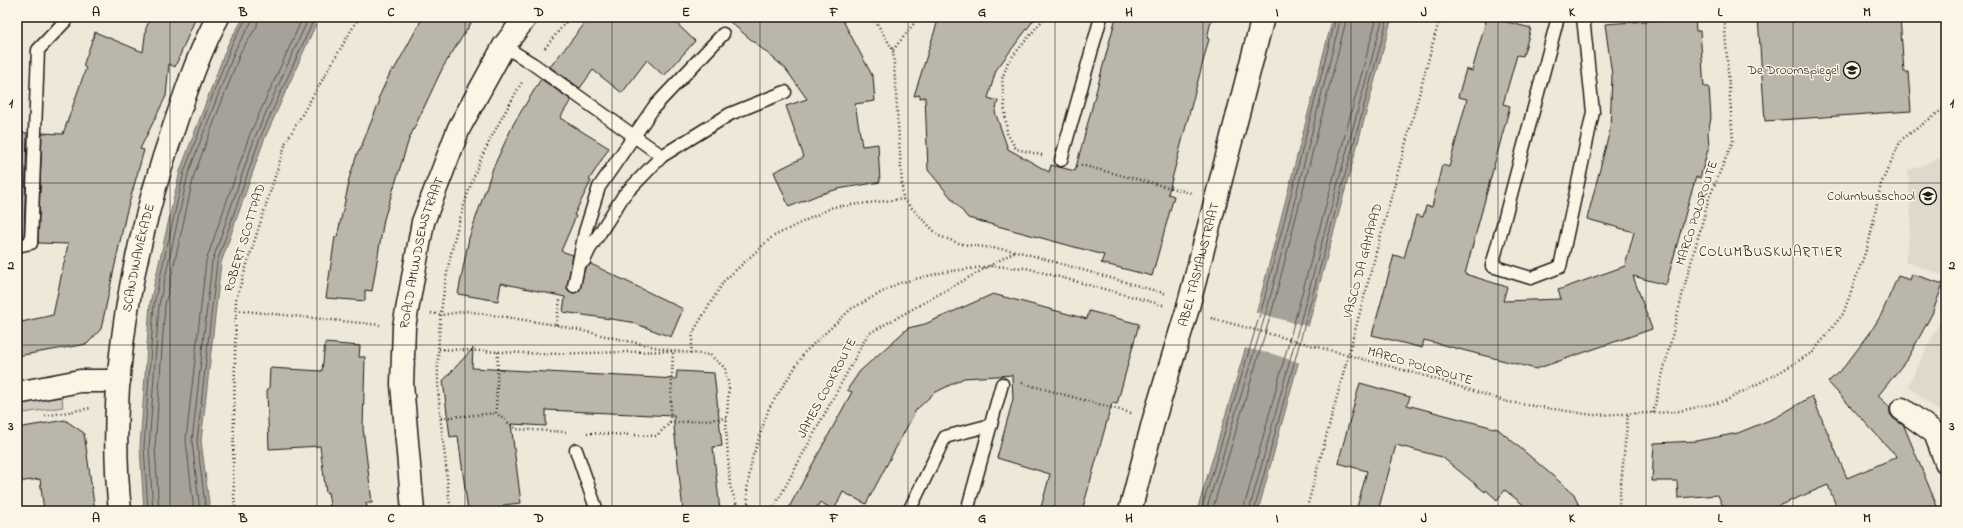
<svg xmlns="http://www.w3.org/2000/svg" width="1963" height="528" viewBox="0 0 1963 528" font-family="'Indie Flower',sans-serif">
  <rect width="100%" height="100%" fill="#eee8d9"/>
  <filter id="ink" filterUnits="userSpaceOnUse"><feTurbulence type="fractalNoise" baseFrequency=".025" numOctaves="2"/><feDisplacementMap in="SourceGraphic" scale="8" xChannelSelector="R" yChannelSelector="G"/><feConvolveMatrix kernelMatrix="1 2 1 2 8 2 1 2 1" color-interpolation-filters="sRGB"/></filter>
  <g filter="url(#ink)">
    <g fill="#ded9cb">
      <polygon points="1946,155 1946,276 1905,262 1911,222 1908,171"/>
      <polygon points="1946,309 1946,417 1908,386"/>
    </g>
    <polygon fill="#cfcabd" stroke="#76736c" points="62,397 63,407 17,414 17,403"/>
    <g fill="#a7a299" stroke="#6f6c67">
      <polygon points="244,17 319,17 264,140 221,263 201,441 210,511 144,511 140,447 150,303 180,171 228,44"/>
      <polygon points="1333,17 1392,17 1258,511 1197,511 1259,303"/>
    </g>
    <polygon fill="#eee8d9" points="1254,312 1310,327 1300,363 1273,354 1244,348"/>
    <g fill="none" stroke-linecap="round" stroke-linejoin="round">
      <g stroke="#54524e" stroke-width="1">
        <polyline points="148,511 144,447 154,304 184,172 231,46 247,17"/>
        <polyline points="153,511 149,447 159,305 188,174 236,48 251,23 252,17"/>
        <polyline points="159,511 155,447 165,305 194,175 241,51 257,26 258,17"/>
        <polyline points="194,511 186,440 206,261 250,134 303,17"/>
        <polyline points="200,511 192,441 212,262 255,137 309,17"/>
        <polyline points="206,511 197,441 217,262 260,138 315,17"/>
        <polyline points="1201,511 1263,304 1336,17"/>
        <polyline points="1206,511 1268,306 1341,17"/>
        <polyline points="1212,511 1273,307 1347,17"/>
        <polyline points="1243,511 1377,17"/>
        <polyline points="1249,511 1383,17"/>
        <polyline points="1254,511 1388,17"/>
      </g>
    </g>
    <g fill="#bab6aa" stroke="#1c1c1c">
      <polygon points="151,17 196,17 175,67 169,64 166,96 140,149 144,150 126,214 101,329 87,344 17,356 17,323 53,315 68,244 38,243 42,133 63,134 86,68 83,66 95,32 143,52 146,28"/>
      <polygon points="423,17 475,17 443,67 409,139 384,219 372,291 365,290 365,301 326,298 335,237 337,237 349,183 348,182 358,151 359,152 380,100 378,99 392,69 394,70"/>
      <polygon points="590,17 670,17 695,41 664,76 647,60 622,93 593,70 580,88 550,67"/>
      <polygon points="724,17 841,17 873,77 875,101 855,104 862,146 878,144 880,182 838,189 818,195 789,207 774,172 804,157 786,106 807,99 785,68"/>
      <polygon points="939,17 1036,17 996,70 988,98 998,101 995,112 1008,149 1049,172 1051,165 1075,171 1116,17 1212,17 1207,38 1209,39 1168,194 1174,196 1152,276 1101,263 1104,255 968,218 928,170 925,97 920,98 920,95 914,96"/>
      <polygon points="1487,17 1531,28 1523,56 1517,55 1503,104 1510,106 1465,274 1507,287 1503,301 1561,299 1558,290 1625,266 1634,232 1587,219 1610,130 1612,75 1605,24 1659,20 1659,17 1695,17 1696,31 1700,31 1704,87 1709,87 1711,118 1708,133 1709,146 1700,178 1696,177 1690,197 1666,285 1633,276 1652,329 1536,369 1424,340 1422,348 1372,335 1394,255 1404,258 1416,215 1423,217 1426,206 1432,207 1442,165 1449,167 1467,99 1458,97 1466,69 1472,71"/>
      <polygon points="1758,17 1900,17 1904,72 1908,72 1911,111 1765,121"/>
      <polygon points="541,79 571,100 560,118 609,148 589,180 591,181 574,215 576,216 561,251 573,255 567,289 573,293 579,291 585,268 591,264 683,309 671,337 631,322 563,312 565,297 501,283 498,301 458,294 469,238 493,168 514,123"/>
      <polygon points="17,132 27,133 24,237 17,238"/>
      <polygon points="1912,274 1943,284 1932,314 1908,358 1878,396 1890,407 1890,414 1894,419 1904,426 1939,511 1838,511 1828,485 1766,511 1725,511 1718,495 1678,498 1677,481 1652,481 1654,443 1697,441 1738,433 1777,417 1812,396 1847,478 1897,457 1828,382 1844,367 1870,333 1881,315 1898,276 1910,280"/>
      <polygon points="993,294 1087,319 1089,311 1139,324 1117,404 1112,403 1082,511 1040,511 1050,474 997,458 1013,399 1012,375 964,378 934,393 916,410 866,504 843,492 834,510 820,502 815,511 787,511 852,392 847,390 860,371 908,328 925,324"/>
      <polygon points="325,343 360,346 359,357 365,357 363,428 372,503 366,503 368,511 331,511 328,492 326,493 320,446 269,449 267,389 269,389 270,368 322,371"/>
      <polygon points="473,348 472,368 676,379 677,371 714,373 722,446 713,447 720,511 683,511 674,427 674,416 546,410 546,426 511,424 521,503 503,505 505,511 468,511 458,436 450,437 443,381"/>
      <polygon points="1360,383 1410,397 1407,405 1498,429 1574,494 1581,511 1531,511 1505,490 1497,500 1486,490 1485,492 1442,457 1396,445 1378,511 1356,511 1367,471 1338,463"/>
      <polygon points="65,420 84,433 95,511 44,511 40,479 17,482 17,428"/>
    </g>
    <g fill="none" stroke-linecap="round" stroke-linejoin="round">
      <g stroke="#1c1c1c" stroke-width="15">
        <g id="lane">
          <polyline points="1558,17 1492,266 1531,278 1560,267 1593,112 1583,17"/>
          <polyline points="504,46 533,64 662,156"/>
          <polyline points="1061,160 1101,17"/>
          <polyline points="17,246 31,243 38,50 69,17"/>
          <polyline points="584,261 589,250 624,195 662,156 730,114 785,92"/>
          <polyline points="574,286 585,232 599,187 654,107 723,34"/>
          <polyline points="576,450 597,511"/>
          <polyline points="909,511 945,437 991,425"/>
          <polyline points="967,511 1002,384"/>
        </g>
      </g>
      <g stroke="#1c1c1c" stroke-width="25">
        <g id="street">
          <polyline points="17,393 80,381 119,381"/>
          <polyline points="1902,409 1935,433 1946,462"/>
          <path id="s1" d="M120 511C106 380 133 244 176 121 188 86 200 50 218 17"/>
          <path id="s2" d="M413 511 402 384 404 327 423 222 459 128 504 46 526 17"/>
          <path id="s3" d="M1130 511 1154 419 1187 311 1263 17"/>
        </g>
      </g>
      <g stroke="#1c1c1c" stroke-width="2.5" stroke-dasharray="1 3" stroke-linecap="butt">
        <polyline points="873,17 893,50 903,199 939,236 961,244 1016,251 1167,294"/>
        <polyline points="545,48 570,17"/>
        <polyline points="893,50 919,17"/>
        <polyline points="1042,155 1016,149 1007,133 1002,79 1008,62 1045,17"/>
        <polyline points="1081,165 1191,193"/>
        <polyline points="236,310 380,325"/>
        <polyline points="431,313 442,315 466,311 556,325 673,351 710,355 725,368 729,387 726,428 730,486 739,511"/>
        <polyline points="1211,318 1429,377 1508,402 1593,415 1675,412 1725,401 1780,372 1813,352 1843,314 1869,242 1881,184 1901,140 1946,107"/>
        <polyline points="556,325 560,300"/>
        <polyline points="439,349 545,354 673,351 670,423"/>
        <polyline points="498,352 496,413 516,429 566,432"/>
        <polyline points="691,353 693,332 724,281 772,237 833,207 903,199"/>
        <polyline points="1022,383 1131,413"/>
        <polyline points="1653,413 1684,288 1709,198 1733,141 1724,17"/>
        <polyline points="45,416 91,408"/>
        <polyline points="441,418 496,413"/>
        <polyline points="587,433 656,436 670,423 727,418"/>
        <polyline points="235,511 233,475 236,299 286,142 359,17"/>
        <path d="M451 511C448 493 447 475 445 457 441 425 437 392 438 360 439 297 453 230 476 171 488 140 506 111 522 82"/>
        <polyline points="749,511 747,490 752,459 769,408 805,352 851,309 899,283 944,272 991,266 1026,268 1163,305"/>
        <polyline points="772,511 868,334 1016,251"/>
        <polyline points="1306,511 1440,17"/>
        <polyline points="1621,511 1619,504 1628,414"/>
      </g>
      <use href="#lane" stroke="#fcf5e5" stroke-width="12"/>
      <use href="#street" stroke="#fcf5e5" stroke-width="22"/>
    </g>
  </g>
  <path fill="none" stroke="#1c1c1c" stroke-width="1" stroke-opacity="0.55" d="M170 17V511M317 17V511M465 17V511M612 17V511M760 17V511M908 17V511M1055 17V511M1203 17V511M1351 17V511M1498 17V511M1646 17V511M1793 17V511M17 183H1946M17 345H1946"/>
  <defs>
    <g id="school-ring" transform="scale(0.9)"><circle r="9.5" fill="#fcf5e5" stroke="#1c1c1c" stroke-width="1.5"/><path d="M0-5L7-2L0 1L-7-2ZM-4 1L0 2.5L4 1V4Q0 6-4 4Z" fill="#1c1c1c"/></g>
  </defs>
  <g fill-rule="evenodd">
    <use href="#school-ring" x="1852" y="70"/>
    <use href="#school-ring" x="1928" y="196"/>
  </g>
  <g text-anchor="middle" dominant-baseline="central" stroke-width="3" stroke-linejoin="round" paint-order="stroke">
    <g font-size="13" fill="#1c1c1c" stroke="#fcf5e5" text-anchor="end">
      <text x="1839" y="70">De Droomspiegel</text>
      <text x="1915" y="196">Columbusschool</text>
    </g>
    <g font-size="13" fill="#1c1c1c" stroke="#fcf5e5">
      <text transform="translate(1697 213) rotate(-72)">MARCO POLOROUTE</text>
      <text transform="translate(245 238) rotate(-73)">ROBERT SCOTTPAD</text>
      <text stroke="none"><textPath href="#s2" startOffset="261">ROALD AMUNDSENSTRAAT</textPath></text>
      <text stroke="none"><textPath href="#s1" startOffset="255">SCANDINAVIËKADE</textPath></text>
      <text transform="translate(1363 261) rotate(-75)">VASCO DA GAMAPAD</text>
      <text stroke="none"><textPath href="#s3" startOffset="256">ABEL TASMANSTRAAT</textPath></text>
      <text transform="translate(1420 366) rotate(16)">MARCO POLOROUTE</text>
      <text transform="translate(827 388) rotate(-62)">JAMES COOKROUTE</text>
    </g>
    <g font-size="14" letter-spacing="1" fill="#1c1c1c" stroke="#fcf5e5">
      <text x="1771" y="252">COLUMBUSKWARTIER</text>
    </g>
  </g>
  <rect width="1963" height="528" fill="none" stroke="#fcf5e5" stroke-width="44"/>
  <rect x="22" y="22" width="1919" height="484" fill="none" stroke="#1c1c1c" stroke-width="1.5"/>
  <g font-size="13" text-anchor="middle" font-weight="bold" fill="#1c1c1c">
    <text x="96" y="16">A</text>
    <text x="243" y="16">B</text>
    <text x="391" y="16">C</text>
    <text x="539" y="16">D</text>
    <text x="686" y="16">E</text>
    <text x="834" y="16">F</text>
    <text x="982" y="16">G</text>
    <text x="1129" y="16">H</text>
    <text x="1277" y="16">I</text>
    <text x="1424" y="16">J</text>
    <text x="1572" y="16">K</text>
    <text x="1720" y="16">L</text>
    <text x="1867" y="16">M</text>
    <text x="11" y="107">1</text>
    <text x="1952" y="107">1</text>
    <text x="11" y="269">2</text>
    <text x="1952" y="269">2</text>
    <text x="11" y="430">3</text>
    <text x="1952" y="430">3</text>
    <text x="96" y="522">A</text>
    <text x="243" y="522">B</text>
    <text x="391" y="522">C</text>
    <text x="539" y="522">D</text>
    <text x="686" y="522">E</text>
    <text x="834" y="522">F</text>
    <text x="982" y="522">G</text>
    <text x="1129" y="522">H</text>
    <text x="1277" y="522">I</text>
    <text x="1424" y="522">J</text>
    <text x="1572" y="522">K</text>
    <text x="1720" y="522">L</text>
    <text x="1867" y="522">M</text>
  </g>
</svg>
